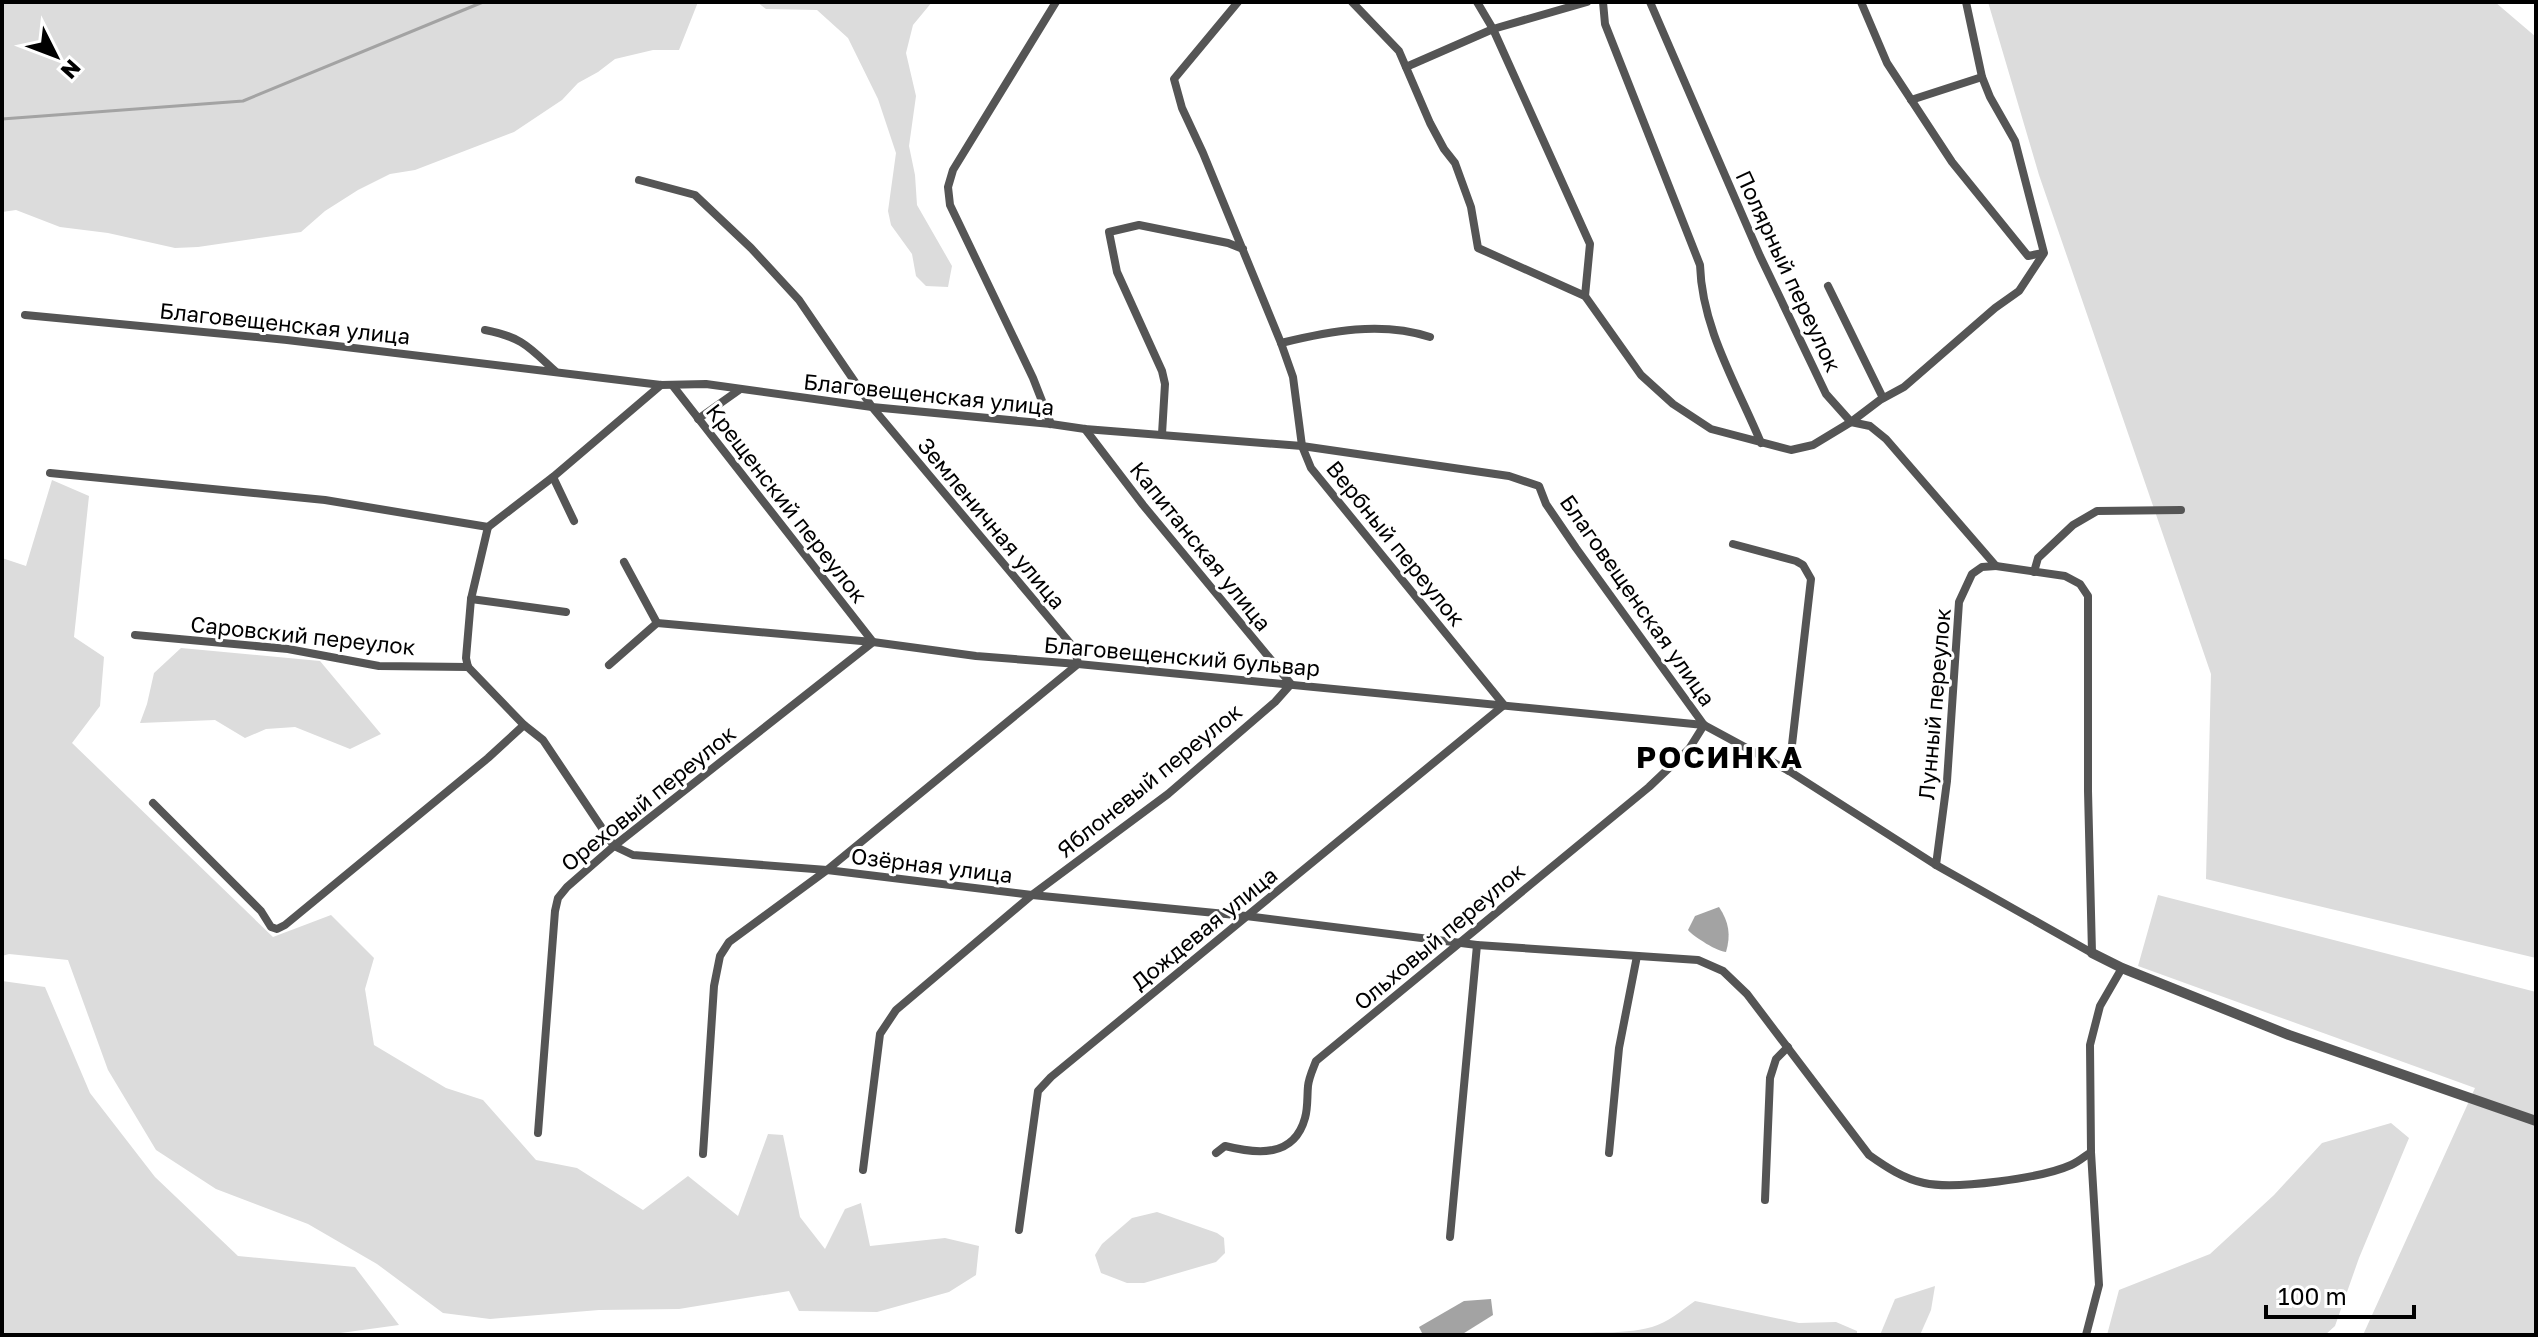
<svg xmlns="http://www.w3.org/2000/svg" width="2538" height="1337" viewBox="0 0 2538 1337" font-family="'Golos Text',sans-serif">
  <rect width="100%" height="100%" fill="#fff"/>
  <g fill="#dcdcdc">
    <polygon points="2,2 698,2 679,50 653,50 615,59 598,72 578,83 562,100 514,132 415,170 390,174 358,190 325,211 301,232 198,247 175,248 108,233 60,227 16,210 2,212"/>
    <polygon points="757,2 932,2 913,25 906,53 916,96 909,146 915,175 917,205 952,266 948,287 926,286 916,276 912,254 891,225 888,211 896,153 878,99 848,38 817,10 766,9"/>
    <polygon points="1988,2 2495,2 2536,37 2536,958 2206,879 2211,674 2039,175"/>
    <polygon points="52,480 89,496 74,637 104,657 100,706 72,743 273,937 331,915 374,958 365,989 374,1045 446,1088 483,1100 536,1160 577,1168 643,1210 688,1176 738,1216 768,1134 783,1135 800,1217 825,1249 845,1209 861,1203 870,1246 945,1238 979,1246 976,1275 949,1292 877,1312 799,1311 789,1291 679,1309 599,1310 490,1319 443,1313 377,1264 308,1224 216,1189 156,1150 108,1070 68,960 9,954 2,956 2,558 26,566"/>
    <polygon points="181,648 320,661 381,734 350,749 295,727 266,729 245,738 215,720 140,723 147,704 154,673"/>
    <polygon points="2158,895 2536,992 2536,1335 2363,1335 2475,1088 2138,966"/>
    <polygon points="2,981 45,987 90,1093 155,1177 238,1256 355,1267 399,1325 326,1335 4,1335"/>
    <polygon points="2391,1123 2409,1138 2359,1258 2335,1326 2325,1335 2107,1335 2119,1290 2210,1254 2274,1195 2322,1143"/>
    <polygon points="1157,1212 1217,1233 1224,1238 1225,1253 1216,1262 1144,1283 1127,1283 1101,1273 1095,1255 1102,1244 1132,1218"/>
    <polygon points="1935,1286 1931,1310 1920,1335 1880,1335 1895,1299"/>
    <path d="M1695 1301 1799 1323 1836 1322 1857 1331V1335H1552C1586 1330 1619 1336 1652 1327 1667 1323 1682 1310 1695 1301Z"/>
  </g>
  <g fill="#a3a3a3">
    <path d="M1719 907C1729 922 1731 935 1726 952 1718 952 1694 937 1688 930L1695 916Z"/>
    <polygon points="1491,1299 1493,1315 1461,1335 1423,1335 1419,1327 1464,1301"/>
  </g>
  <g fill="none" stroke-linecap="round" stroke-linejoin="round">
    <polyline stroke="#a3a3a3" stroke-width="3" points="2,119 243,101 483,2"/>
    <g stroke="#555" stroke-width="8">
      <polyline points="1352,2 1399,51 1430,123 1444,149 1455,163 1471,207 1478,248 1585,296 1641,375 1673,404 1711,429 1791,450 1813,445 1851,422 1880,400 1904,387 1995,308 2019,291 2044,253 2015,141 1990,97 1982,77 1966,2"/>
      <polyline points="1477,2 1493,29 1590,244 1585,296"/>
      <path d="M1603 2 1605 24 1700 265C1702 329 1737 385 1761 443"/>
      <polyline points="1650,2 1760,256 1826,394 1851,422 1870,426 1886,439 1996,566 2065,576 2080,584 2088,596 2088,791 2092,953"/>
      <polyline points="1861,2 1887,63 1952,162 2028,256 2043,253"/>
      <polyline points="1406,67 1493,29 1587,2"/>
      <polyline points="1911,100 1982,77"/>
      <polyline points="639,180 695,195 751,248 799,300 872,407 1075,649 1078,664 827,870 729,942 720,956 714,986 703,1154"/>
      <polyline points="1828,286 1883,398"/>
      <polyline points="25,315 287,340 661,385 706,384 872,407 1051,424 1085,429 1302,446 1509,476 1539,486 1546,504 1576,548 1704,725"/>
      <path d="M485 330C522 337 529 347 555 371"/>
      <path d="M1281 343C1330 331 1381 321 1430 337"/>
      <polyline points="698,419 739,390"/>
      <polyline points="1051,424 1033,378 950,205 948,187 953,170 1056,2"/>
      <polyline points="1162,434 1165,384 1162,371 1117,272 1109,232 1139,225 1228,243 1243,249"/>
      <polyline points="50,473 325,500 488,527"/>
      <polyline points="553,477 574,521"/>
      <polyline points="1733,544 1796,561 1803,565 1811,579 1789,771"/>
      <polyline points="624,562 657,623"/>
      <polyline points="2034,572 2038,558 2073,525 2097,511 2181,510"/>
      <polyline points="471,599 566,612"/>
      <polyline points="657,623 873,642 976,656 1078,664 1704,725 1789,771 1936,865 2092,953"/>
      <polyline points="135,635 288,649 379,666 468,667"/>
      <polyline points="609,665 657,623"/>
      <path d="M468 667 524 725 543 740 614 846 633 855 827 870 1032 895 1246 916 1477 945 1698 960 1723 971 1747 994 1869 1155C1886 1167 1904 1179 1924 1183 1955 1190 2042 1178 2071 1165 2078 1162 2085 1156 2091 1152L2090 1045 2100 1006 2122 968"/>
      <polyline points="468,667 466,658 471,599 488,527 553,477 661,385"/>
      <polyline points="153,803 261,911 271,927 277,929 285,925 488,758 524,725"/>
      <polyline points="1936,865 1947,781 1959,602 1972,574 1982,567 1996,566"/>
      <polyline points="538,1133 555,911 558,898 567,887 614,846 873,642 673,386"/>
      <path d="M1216 1153 1225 1146C1257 1154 1294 1158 1305 1118 1308 1108 1307 1097 1308 1086 1309 1077 1313 1069 1316 1061L1649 787 1689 749 1704 725"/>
      <polyline points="1609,1153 1619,1048 1637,956"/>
      <polyline points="863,1170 880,1034 896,1010 1032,895 1168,794 1275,702 1291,684 1143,505 1085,429"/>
      <polyline points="1765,1200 1770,1078 1776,1059 1788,1047"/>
      <polyline points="1019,1230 1038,1091 1051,1077 1504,705 1311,468 1302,446 1293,377 1281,343 1203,153 1182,108 1174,79 1238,2"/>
      <polyline points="1450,1237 1477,945"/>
      <polyline points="2086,1335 2099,1285 2091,1152"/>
    </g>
    <polyline stroke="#555" stroke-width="10" points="2092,953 2122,968 2289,1035 2536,1121"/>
  </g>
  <g text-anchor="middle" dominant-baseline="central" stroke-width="6" stroke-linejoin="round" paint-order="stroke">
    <g font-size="22" fill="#000" stroke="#fff">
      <text transform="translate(1789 271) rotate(65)">Полярный переулок</text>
      <text transform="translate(285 323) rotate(6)">Благовещенская улица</text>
      <text transform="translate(929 394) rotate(6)">Благовещенская улица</text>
      <text transform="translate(787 503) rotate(52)">Крещенский переулок</text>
      <text transform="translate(992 523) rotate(50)">Земленичная улица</text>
      <text transform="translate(1396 543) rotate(51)">Вербный переулок</text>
      <text transform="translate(1201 546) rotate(51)">Капитанская улица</text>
      <text transform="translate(1638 600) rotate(55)">Благовещенская улица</text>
      <text transform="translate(303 635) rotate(6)">Саровский переулок</text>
      <text transform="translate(1182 656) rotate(5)">Благовещенский бульвар</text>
      <text transform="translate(1934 704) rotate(-85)">Лунный переулок</text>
      <text transform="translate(1149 780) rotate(-39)">Яблоневый переулок</text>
      <text transform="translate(648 798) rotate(-39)">Ореховый переулок</text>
      <text transform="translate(932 865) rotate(7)">Озёрная улица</text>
      <text transform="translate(1204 928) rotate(-39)">Дождевая улица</text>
      <text transform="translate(1439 936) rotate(-40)">Ольховый переулок</text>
    </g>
    <g font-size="30" font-weight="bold" letter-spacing="2" fill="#000" stroke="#fff">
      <text x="1720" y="757">РОСИНКА</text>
    </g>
  </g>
  <rect width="2538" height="1337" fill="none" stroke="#000000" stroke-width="8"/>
  <g transform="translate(56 56) rotate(132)" stroke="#ffffff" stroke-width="6" paint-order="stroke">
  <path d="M0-6L14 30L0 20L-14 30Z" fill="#000000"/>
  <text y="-12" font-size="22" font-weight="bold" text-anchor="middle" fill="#000000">N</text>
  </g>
  <path d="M2266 1305v12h148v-12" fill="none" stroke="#000000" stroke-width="4"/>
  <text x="2278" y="1305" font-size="24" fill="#000000" stroke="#ffffff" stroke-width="6" paint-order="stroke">100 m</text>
</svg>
